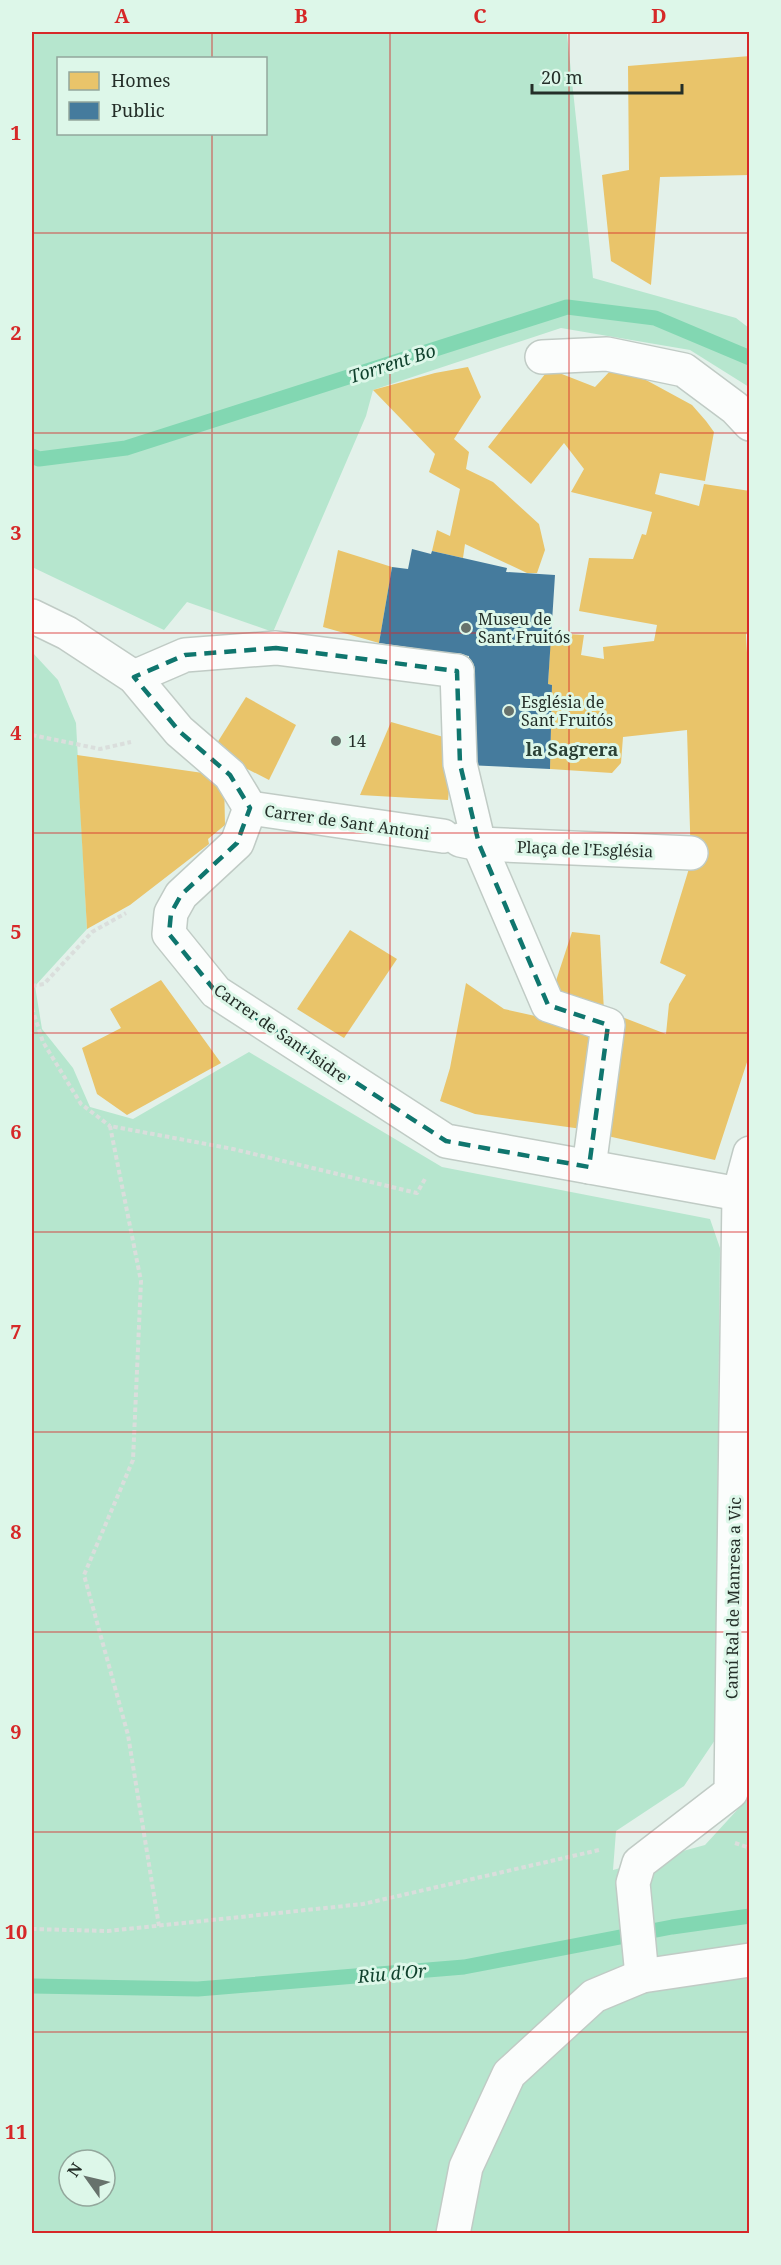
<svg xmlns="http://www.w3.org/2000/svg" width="781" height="2265" viewBox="0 0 781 2265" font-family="'Noto Serif',serif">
  <rect width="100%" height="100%" fill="#e3f1ea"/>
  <g fill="#b6e6ce" fill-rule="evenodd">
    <path d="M32 32H652L567 34 593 278 736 318 749 328V387L690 350 561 328 373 390 366 416 273 632 187 602 164 630 32 567ZM58 58H266V134H58Z"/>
    <path d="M32 652 58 680 76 723 87 929 35 986 42 1029 73 1068 90 1107 133 1119 249 1052 442 1167 710 1219 720 1248 715 1740 684 1786 616 1831 613 1870 705 1845 749 1797V2233H32ZM69 2160H105V2196H69Z"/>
  </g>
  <g fill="#e9c46a">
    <polygon points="750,56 750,175 660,177 651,285 611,261 602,175 629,170 628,66"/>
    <polygon points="468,367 481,397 454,439 469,452 466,469 493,482 539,524 545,550 537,573 527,573 465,544 463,558 432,551 437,530 450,536 460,489 429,472 435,454 373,390 435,373"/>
    <polygon points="549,369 595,387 611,370 646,380 692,405 706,421 714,432 705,481 660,473 655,494 699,506 704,484 750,491 750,622 746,635 750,706 750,1053 715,1160 603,1135 607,1076 622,1017 666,1034 669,1004 686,975 660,963 691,862 687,730 623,737 621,763 612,773 550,769 552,685 548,684 551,633 584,635 581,655 604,659 603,647 654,641 657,625 579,611 589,558 633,559 642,534 646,535 652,512 571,492 584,469 564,443 531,484 488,447"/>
    <polygon points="338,550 392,567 379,643 323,627"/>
    <polygon points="246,697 296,725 269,780 212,751"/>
    <polygon points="391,722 454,740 448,800 360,795"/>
    <polygon points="77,755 217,775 224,779 225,825 208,839 209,844 130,905 87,929"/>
    <polygon points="350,930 397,959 344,1038 297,1009"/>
    <polygon points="572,932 600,935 604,1012 551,996"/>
    <polygon points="161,980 221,1063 127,1115 97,1094 82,1048 121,1028 110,1009"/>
    <polygon points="466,983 504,1009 589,1028 582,1129 475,1114 440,1101 450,1068"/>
  </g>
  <polygon fill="#457b9d" points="412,549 431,554 432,551 507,568 506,572 555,575 548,684 552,685 550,769 467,765 469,656 379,643 392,567 408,569"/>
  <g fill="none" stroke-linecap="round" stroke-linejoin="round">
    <g stroke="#82d7b2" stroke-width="15">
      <polyline points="32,456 39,459 126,448 567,307 655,318 750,358"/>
      <polyline points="32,1986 198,1989 464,1967 672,1927 750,1916"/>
    </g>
    <g stroke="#c0cbc5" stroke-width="36">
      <g id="pedestrian">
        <polyline points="457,671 460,764 479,844 548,1005 608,1025 589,1167"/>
        <polyline points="460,840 479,844 691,853"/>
      </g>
    </g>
    <g stroke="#c0cbc5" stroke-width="36">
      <g id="minor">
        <polyline points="542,357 607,354 684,370 735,408 750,424"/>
        <polyline points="32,616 67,633 134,677 179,731 230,775 250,808"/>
        <polyline points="134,677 185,655 276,648 457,671"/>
        <polyline points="250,808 237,843 181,895 171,913 169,934 216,992 446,1141 739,1194"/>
        <polyline points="250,808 443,836"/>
        <polyline points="642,1976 633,1883 639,1863 731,1792 739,1194 750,1153"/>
        <polyline points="453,2234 466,2167 509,2074 594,1996 642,1976 750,1960"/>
      </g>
    </g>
    <g stroke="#dadedc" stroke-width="4" stroke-dasharray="4.5 3" stroke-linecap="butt">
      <polyline points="32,735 100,749 131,742"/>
      <polyline points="32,986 44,984 92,932 126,913"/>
      <polyline points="32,1008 43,1042 81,1104 110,1126"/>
      <polyline points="735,1843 750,1848"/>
      <polyline points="159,1926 128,1735 84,1575 133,1460 141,1281 110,1126 233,1149 417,1193 425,1179"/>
      <polyline points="32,1929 108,1931 363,1904 599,1850"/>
    </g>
    <use href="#pedestrian" stroke="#fbfdfc" stroke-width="33"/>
    <use href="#minor" stroke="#fbfdfc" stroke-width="33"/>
  </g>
  <path fill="none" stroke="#0f766e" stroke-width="4.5" stroke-dasharray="12 8" stroke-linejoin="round" d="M276 648 457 671 460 764 479 844 548 1005 608 1025 589 1167 446 1141 216 992 169 934 171 913 181 895 237 843 250 808 230 775 179 731 134 677 185 655Z"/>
  <path fill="none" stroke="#d62828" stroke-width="1.5" stroke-opacity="0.55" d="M212 32V58M390 32V2234M569 32V2234M212 134V2234M32 233H750M32 433H750M32 633H750M32 833H750M32 1033H750M32 1232H750M32 1432H750M32 1632H750M32 1832H750M32 2032H750"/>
  <g fill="#67726c" stroke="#ddf7e9" stroke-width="2">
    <circle cx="466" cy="628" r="6"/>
    <circle cx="509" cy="711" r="6"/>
    <circle cx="336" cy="741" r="6"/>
  </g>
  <g text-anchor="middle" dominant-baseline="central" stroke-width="6" stroke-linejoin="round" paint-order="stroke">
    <g font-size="16" fill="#242e28" stroke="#ddf7e9" text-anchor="start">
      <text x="478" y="619">Museu de<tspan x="478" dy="18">Sant Fruitós</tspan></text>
      <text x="521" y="702">Església de<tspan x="521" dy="18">Sant Fruitós</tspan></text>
      <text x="348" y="741">14</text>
    </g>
    <g font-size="16" fill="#242e28" stroke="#ddf7e9">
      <text transform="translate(347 822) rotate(8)">Carrer de Sant Antoni</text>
      <text transform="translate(585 849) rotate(2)">Plaça de l'Església</text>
      <text transform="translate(281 1033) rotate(35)">Carrer de Sant Isidre</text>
      <text transform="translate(733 1598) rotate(-89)">Camí Ral de Manresa a Vic</text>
    </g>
    <g font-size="18" font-style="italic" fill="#10412d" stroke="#ddf7e9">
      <text transform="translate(392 363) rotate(-18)">Torrent Bo</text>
      <text transform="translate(392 1973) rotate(-5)">Riu d'Or</text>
    </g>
    <g font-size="18" font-weight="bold" fill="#2b4136" stroke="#ddf7e9">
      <text x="572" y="749">la Sagrera</text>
    </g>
  </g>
  <rect width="781" height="2265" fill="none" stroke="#ddf7e9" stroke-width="66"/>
  <rect x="57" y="57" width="210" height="78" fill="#ddf7e9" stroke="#93a79c" stroke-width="1.5"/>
  <rect x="69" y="72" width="30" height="18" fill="#e9c46a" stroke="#93a79c" stroke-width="1.5"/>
  <text x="111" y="87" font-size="18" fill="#242e28">Homes</text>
  <rect x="69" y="102" width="30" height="18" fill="#457b9d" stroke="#93a79c" stroke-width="1.5"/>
  <text x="111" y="117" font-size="18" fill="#242e28">Public</text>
  <g transform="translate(87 2178) rotate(304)"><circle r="28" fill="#ddf7e9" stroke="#93a79c" stroke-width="1.5"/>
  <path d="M0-4.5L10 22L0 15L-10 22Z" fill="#67726c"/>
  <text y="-9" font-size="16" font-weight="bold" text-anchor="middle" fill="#242e28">N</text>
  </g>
  <path d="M532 84v9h150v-9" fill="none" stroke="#242e28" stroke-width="3"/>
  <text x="541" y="84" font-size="18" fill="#242e28" stroke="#ddf7e9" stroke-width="4.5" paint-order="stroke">20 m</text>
  <rect x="33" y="33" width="715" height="2199" fill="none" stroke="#d62828" stroke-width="2"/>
  <g font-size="20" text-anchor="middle" font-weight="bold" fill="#d62828">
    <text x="122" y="23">A</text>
    <text x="301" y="23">B</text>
    <text x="480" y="23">C</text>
    <text x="659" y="23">D</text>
    <text x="16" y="140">1</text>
    <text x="16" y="340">2</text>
    <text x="16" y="540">3</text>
    <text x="16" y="740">4</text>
    <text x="16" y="939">5</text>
    <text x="16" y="1139">6</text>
    <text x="16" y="1339">7</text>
    <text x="16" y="1539">8</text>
    <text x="16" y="1739">9</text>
    <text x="16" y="1939">10</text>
    <text x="16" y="2139">11</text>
  </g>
</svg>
